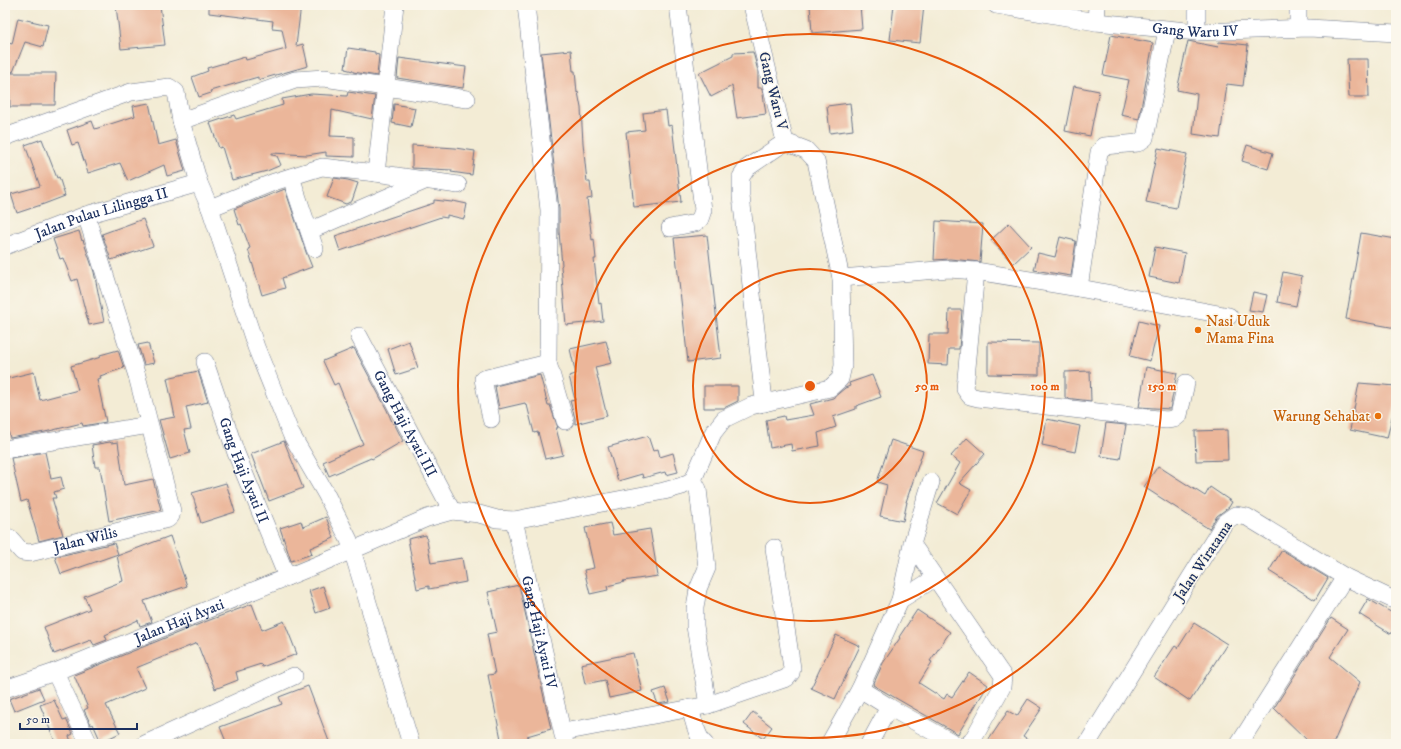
<svg xmlns="http://www.w3.org/2000/svg" width="1401" height="749" viewBox="0 0 1401 749" font-family="'IM FELL DW Pica',serif">
  <rect width="100%" height="100%" fill="#fbf7ec"/>
  <filter id="ink" filterUnits="userSpaceOnUse"><feTurbulence type="fractalNoise" baseFrequency=".025" numOctaves="2"/><feDisplacementMap in="SourceGraphic" scale="8" xChannelSelector="R" yChannelSelector="G"/><feConvolveMatrix kernelMatrix="1 2 1 2 8 2 1 2 1" color-interpolation-filters="sRGB"/></filter>
  <filter id="wash" filterUnits="userSpaceOnUse"><feTurbulence type="fractalNoise" baseFrequency=".012" numOctaves="4" result="noise"/><feDisplacementMap in="SourceGraphic" scale="16" xChannelSelector="R" yChannelSelector="G"/><feGaussianBlur stdDeviation="0.9" result="paint"/><feColorMatrix in="noise" values="0 0 0 0 0 0 0 0 0 0 0 0 0 0 0 0 0 1.4 0 .05"/><feComposite in="paint" operator="in"/></filter>
  <g filter="url(#wash)">
    <rect width="100%" height="100%" fill="#f3ecd5"/>
    <g id="blocks">
      <g fill="#ebb69a">
        <polygon points="116,5 160,5 165,45 121,49"/>
        <polygon points="209,5 301,5 296,46 303,44 308,66 258,80 258,77 210,91 211,93 199,97 192,77 208,71 207,68 238,59 245,57 246,60 286,49 282,29 272,28 273,21 209,13"/>
        <polygon points="810,5 860,5 862,29 812,33"/>
        <polygon points="894,5 924,5 920,43 890,40"/>
        <polygon points="18,18 48,25 43,47 25,42 13,72 5,70 7,62 5,62 5,42 12,44"/>
        <polygon points="1111,35 1153,43 1139,119 1121,115 1129,80 1103,75"/>
        <polygon points="1188,41 1218,47 1219,42 1248,45 1243,86 1227,84 1220,138 1193,134 1197,94 1177,90"/>
        <polygon points="348,48 375,52 375,54 379,55 377,76 353,72 353,71 345,69"/>
        <polygon points="571,50 573,71 575,71 577,93 578,92 581,108 583,143 587,182 590,182 592,198 587,199 592,240 594,239 596,259 594,259 599,304 601,303 603,321 566,325 561,266 562,265 559,232 559,209 541,53"/>
        <polygon points="753,52 758,71 758,88 762,88 766,114 737,118 732,86 711,97 699,73 733,56 733,53"/>
        <polygon points="399,58 466,67 463,88 397,78"/>
        <polygon points="1347,59 1368,59 1369,97 1349,97"/>
        <polygon points="9,73 56,73 55,105 30,105 30,107 10,107"/>
        <polygon points="1074,86 1099,91 1090,136 1065,131"/>
        <polygon points="348,92 375,96 372,119 332,110 330,136 354,137 354,157 326,156 326,152 307,155 272,153 272,155 277,156 281,165 267,171 232,180 222,147 219,148 210,123 234,115 236,119 283,105 282,99 311,94 347,96"/>
        <polygon points="149,103 158,145 176,140 185,171 167,176 164,165 128,181 120,163 88,173 78,143 72,145 67,130 92,121 95,129 135,116 133,106"/>
        <polygon points="850,103 853,130 830,133 827,106"/>
        <polygon points="394,104 415,108 411,127 392,123"/>
        <polygon points="666,110 668,126 672,125 681,202 634,207 626,132 645,130 643,113"/>
        <polygon points="42,139 57,178 59,177 65,196 44,204 17,213 11,194 40,186 25,145"/>
        <polygon points="412,145 455,148 475,151 472,175 451,172 452,170 412,168"/>
        <polygon points="1247,145 1273,153 1268,169 1242,161"/>
        <polygon points="1158,148 1187,154 1176,208 1146,202"/>
        <polygon points="334,178 348,180 358,183 352,201 346,204 327,197"/>
        <polygon points="285,189 306,252 312,267 282,278 285,288 262,295 248,249 250,248 241,224 239,225 234,209"/>
        <polygon points="434,200 452,202 453,201 467,204 464,219 447,215 447,218 441,217 340,251 335,236 434,203"/>
        <polygon points="143,219 153,246 111,260 102,234"/>
        <polygon points="936,221 983,224 980,262 950,259 934,260"/>
        <polygon points="1009,223 1031,247 1013,264 991,240"/>
        <polygon points="79,231 82,241 83,240 94,272 104,322 89,325 77,279 72,281 63,258 60,259 53,239"/>
        <polygon points="1361,233 1396,239 1396,328 1346,319"/>
        <polygon points="707,235 721,358 688,362 674,238"/>
        <polygon points="1060,237 1076,241 1071,276 1034,270 1038,253 1055,257"/>
        <polygon points="1155,247 1185,253 1179,283 1149,277"/>
        <polygon points="1283,272 1302,276 1296,306 1277,302"/>
        <polygon points="1253,292 1267,295 1263,312 1249,310"/>
        <polygon points="949,310 962,310 959,349 949,349 948,365 928,364 929,334 948,334"/>
        <polygon points="1139,321 1159,326 1150,361 1130,356"/>
        <polygon points="409,341 418,368 396,375 388,349"/>
        <polygon points="606,341 612,363 595,367 607,416 575,424 575,418 570,401 575,400 569,376 576,374 570,349"/>
        <polygon points="988,342 1039,343 1039,375 988,374"/>
        <polygon points="148,343 154,363 144,365 138,345"/>
        <polygon points="354,348 387,410 393,424 394,423 403,441 372,459 371,458 329,476 323,462 363,444 338,383 334,385 323,361"/>
        <polygon points="118,350 124,368 100,376 101,378 97,379 106,422 83,426 82,423 45,432 10,438 5,419 5,405 7,405 5,393 5,379 34,372 40,400 78,390 71,366 101,357 100,355"/>
        <polygon points="1146,367 1177,373 1170,409 1139,407"/>
        <polygon points="198,371 208,402 186,407 191,429 184,430 190,453 170,459 159,420 175,417 167,378"/>
        <polygon points="1090,371 1091,401 1065,398 1065,372"/>
        <polygon points="540,375 548,405 550,405 558,428 556,428 563,455 545,459 538,432 534,433 527,405 526,405 525,403 499,409 495,386"/>
        <polygon points="872,375 881,397 856,406 856,409 833,417 836,427 818,433 820,446 792,451 791,444 770,448 766,420 784,416 785,420 814,415 810,404 833,398 845,388 850,386 849,383"/>
        <polygon points="1359,383 1396,386 1396,401 1387,438 1350,430"/>
        <polygon points="704,386 738,386 738,401 724,408 704,408"/>
        <polygon points="1047,419 1080,426 1075,452 1042,445"/>
        <polygon points="1106,423 1126,425 1120,459 1101,456"/>
        <polygon points="1227,430 1228,460 1196,461 1195,431"/>
        <polygon points="648,436 653,451 658,449 660,457 673,453 678,472 666,475 665,472 643,478 642,474 618,481 608,447"/>
        <polygon points="967,438 985,454 959,483 971,490 957,514 937,503 960,463 951,456"/>
        <polygon points="891,440 923,451 906,502 907,502 903,521 880,516 887,485 877,482"/>
        <polygon points="284,441 303,488 269,501 251,454"/>
        <polygon points="110,442 111,443 118,442 124,485 153,479 161,510 109,521 100,467 95,467 92,445"/>
        <polygon points="45,452 51,479 61,477 64,489 54,492 56,498 52,498 63,535 39,541 27,500 21,502 11,458"/>
        <polygon points="1158,466 1205,496 1210,487 1232,502 1229,507 1217,516 1209,529 1144,487"/>
        <polygon points="226,483 235,512 201,523 192,493"/>
        <polygon points="326,517 334,538 310,548 312,554 291,561 280,528 301,521 303,527"/>
        <polygon points="610,523 613,535 650,529 658,576 623,581 624,582 607,586 608,590 590,594 584,570 594,568 585,528"/>
        <polygon points="426,535 431,563 462,558 466,582 429,589 429,586 417,589 408,539"/>
        <polygon points="170,536 187,586 144,601 152,622 140,626 138,620 105,635 107,640 94,645 91,640 54,654 44,627 90,609 84,596 123,581 117,556"/>
        <polygon points="114,543 118,554 61,574 55,557"/>
        <polygon points="1282,550 1328,578 1315,600 1269,571"/>
        <polygon points="519,585 551,729 527,736 529,744 502,744 488,675 495,674 487,634 497,632 488,592"/>
        <polygon points="323,586 330,608 316,613 309,591"/>
        <polygon points="1368,599 1396,615 1396,626 1391,634 1359,614"/>
        <polygon points="252,604 262,630 284,621 297,654 262,667 261,664 236,672 238,680 215,689 197,643 136,668 145,688 106,705 120,733 101,742 93,724 91,725 84,710 88,708 74,675 202,623"/>
        <polygon points="917,610 950,632 930,661 932,662 919,683 944,699 947,694 952,697 969,672 988,685 958,734 873,685 883,663 900,638 899,637"/>
        <polygon points="1331,618 1348,629 1330,657 1360,682 1333,744 1311,744 1274,708"/>
        <polygon points="1194,623 1227,644 1190,701 1154,677 1175,646 1178,648"/>
        <polygon points="836,635 860,646 835,699 811,688"/>
        <polygon points="633,653 642,691 609,698 605,680 585,684 581,664"/>
        <polygon points="308,686 330,744 227,744 220,727 282,704 279,697"/>
        <polygon points="39,688 44,699 14,711 9,699"/>
        <polygon points="665,688 670,702 658,704 653,692"/>
        <polygon points="1028,699 1042,708 1023,736 1035,744 986,744 1008,711 1017,716"/>
        <polygon points="54,700 63,720 66,719 73,734 69,736 72,744 56,744 40,705"/>
        <polygon points="753,712 772,727 763,739 744,724"/>
      </g>
    </g>
  </g>
  <g filter="url(#ink)">
    <use href="#blocks" fill-opacity="0" stroke="#677188" stroke-width="1"/>
    <g fill="none" stroke-linecap="round" stroke-linejoin="round">
      <g stroke="#677188" stroke-width="18">
        <g id="minor">
          <polyline points="526,5 549,210 548,363 565,421"/>
          <path id="s1" d="M996 5 1096 22 1197 32 1309 28 1396 33"/>
          <polyline points="1197,5 1197,32"/>
          <polyline points="1298,5 1298,28"/>
          <polyline points="1096,22 1097,5"/>
          <polyline points="181,121 295,80 324,78 467,99"/>
          <polyline points="5,137 131,92 169,87 176,92 181,121 199,183 210,208 256,347 291,434 326,494 349,540 411,744"/>
          <polyline points="376,173 395,5"/>
          <polyline points="291,177 315,249"/>
          <polyline points="210,208 274,182 322,167 376,173 458,185"/>
          <polyline points="670,228 695,223 700,219 703,210 678,5"/>
          <polyline points="309,231 427,180"/>
          <path id="s2" d="M5 246 86 215 199 183"/>
          <polyline points="976,271 965,389 970,396 978,398 1166,420 1174,419 1179,415 1186,383"/>
          <polyline points="841,278 949,269 976,271 1079,288 1229,316"/>
          <polyline points="1079,288 1099,152 1104,146 1138,143 1145,138 1167,30"/>
          <path id="s3" d="M359 336 452 511"/>
          <path id="s4" d="M205 362 236 453 287 577"/>
          <polyline points="765,403 763,392 741,196 741,177 747,168 785,142"/>
          <polyline points="491,419 483,379 548,363"/>
          <polyline points="5,449 149,425"/>
          <polyline points="693,480 698,489 707,568 698,589 695,608 695,626 708,705"/>
          <path id="s5" d="M514 520 565 744"/>
          <path id="s6" d="M5 536 10 538 22 552 30 553 168 519 171 516 172 511 137 376 86 215"/>
          <polyline points="912,544 1003,676 1002,687 972,741 968,744"/>
          <polyline points="900,600 935,578"/>
          <polyline points="55,672 89,744"/>
          <path id="s7" d="M5 689 55 672 353 550 427 518 452 511 479 514 497 519 514 520 664 491 682 486 693 480 713 433 724 419 751 406 830 388 840 379 843 366 841 278 816 161 806 150 785 142 752 5"/>
          <polyline points="860,689 889,707 955,744"/>
          <path d="M690 708C693 718 697 738 705 744"/>
          <polyline points="563,732 708,705 787,678 791,673 792,668 774,548"/>
          <polyline points="145,744 294,676"/>
          <polyline points="829,744 860,689 900,600 912,544 931,482"/>
          <polyline points="869,744 889,707"/>
          <polyline points="1087,744 1225,522 1235,515 1247,517 1345,577 1396,601"/>
          <polyline points="1239,744 1345,577"/>
        </g>
      </g>
      <use href="#minor" stroke="#fff" stroke-width="17"/>
    </g>
  </g>
  <g fill="none" stroke="#e8590c" stroke-width="2">
    <circle cx="810" cy="386" r="117"/>
    <circle cx="810" cy="386" r="235"/>
    <circle cx="810" cy="386" r="352"/>
  </g>
  <g fill="#e8710a" stroke="#fbf7ec" stroke-width="1.5">
    <circle cx="1198" cy="330" r="4"/>
    <circle cx="1378" cy="416" r="4"/>
  </g>
  <g text-anchor="middle" dominant-baseline="central" stroke-width="3" stroke-linejoin="round" paint-order="stroke">
    <g font-size="15" fill="#1b2f5e" stroke="#fbf7ec">
      <text stroke="none"><textPath href="#s1" startOffset="201">Gang Waru IV</textPath></text>
      <text transform="translate(773 91) rotate(76)">Gang Waru V</text>
      <text stroke="none"><textPath href="#s2" startOffset="102">Jalan Pulau Lilingga II</textPath></text>
      <text stroke="none"><textPath href="#s3" startOffset="99">Gang Haji Ayati III</textPath></text>
      <text stroke="none"><textPath href="#s4" startOffset="115">Gang Haji Ayati II</textPath></text>
      <text stroke="none"><textPath href="#s6" startOffset="89">Jalan Wilis</textPath></text>
      <text transform="translate(1203 561) rotate(-56)">Jalan Wiratama</text>
      <text stroke="none"><textPath href="#s7" startOffset="187">Jalan Haji Ayati</textPath></text>
      <text stroke="none"><textPath href="#s5" startOffset="115">Gang Haji Ayati IV</textPath></text>
    </g>
    <g font-size="15" fill="#c56008" stroke="#fbf7ec" text-anchor="start">
      <text x="1206" y="321">Nasi Uduk<tspan x="1206" dy="17">Mama Fina</tspan></text>
      <text x="1370" y="416" text-anchor="end">Warung Sehabat</text>
    </g>
  </g>
  <circle cx="810" cy="386" r="6" fill="#e8590c" stroke="#fbf7ec" stroke-width="2"/>
  <g font-size="12" text-anchor="middle" font-weight="bold" fill="#e8590c" stroke="#fbf7ec" stroke-width="3" stroke-linejoin="round" paint-order="stroke">
    <text x="927" y="390">50 m</text>
    <text x="1045" y="390">100 m</text>
    <text x="1162" y="390">150 m</text>
  </g>
  <rect width="1401" height="749" fill="none" stroke="#fbf7ec" stroke-width="20"/>
  <path d="M20 723v6h117v-6" fill="none" stroke="#1b2f5e" stroke-width="2"/>
  <text x="26" y="723" font-size="12" fill="#1b2f5e" stroke="#fbf7ec" stroke-width="3" paint-order="stroke">50 m</text>
</svg>
